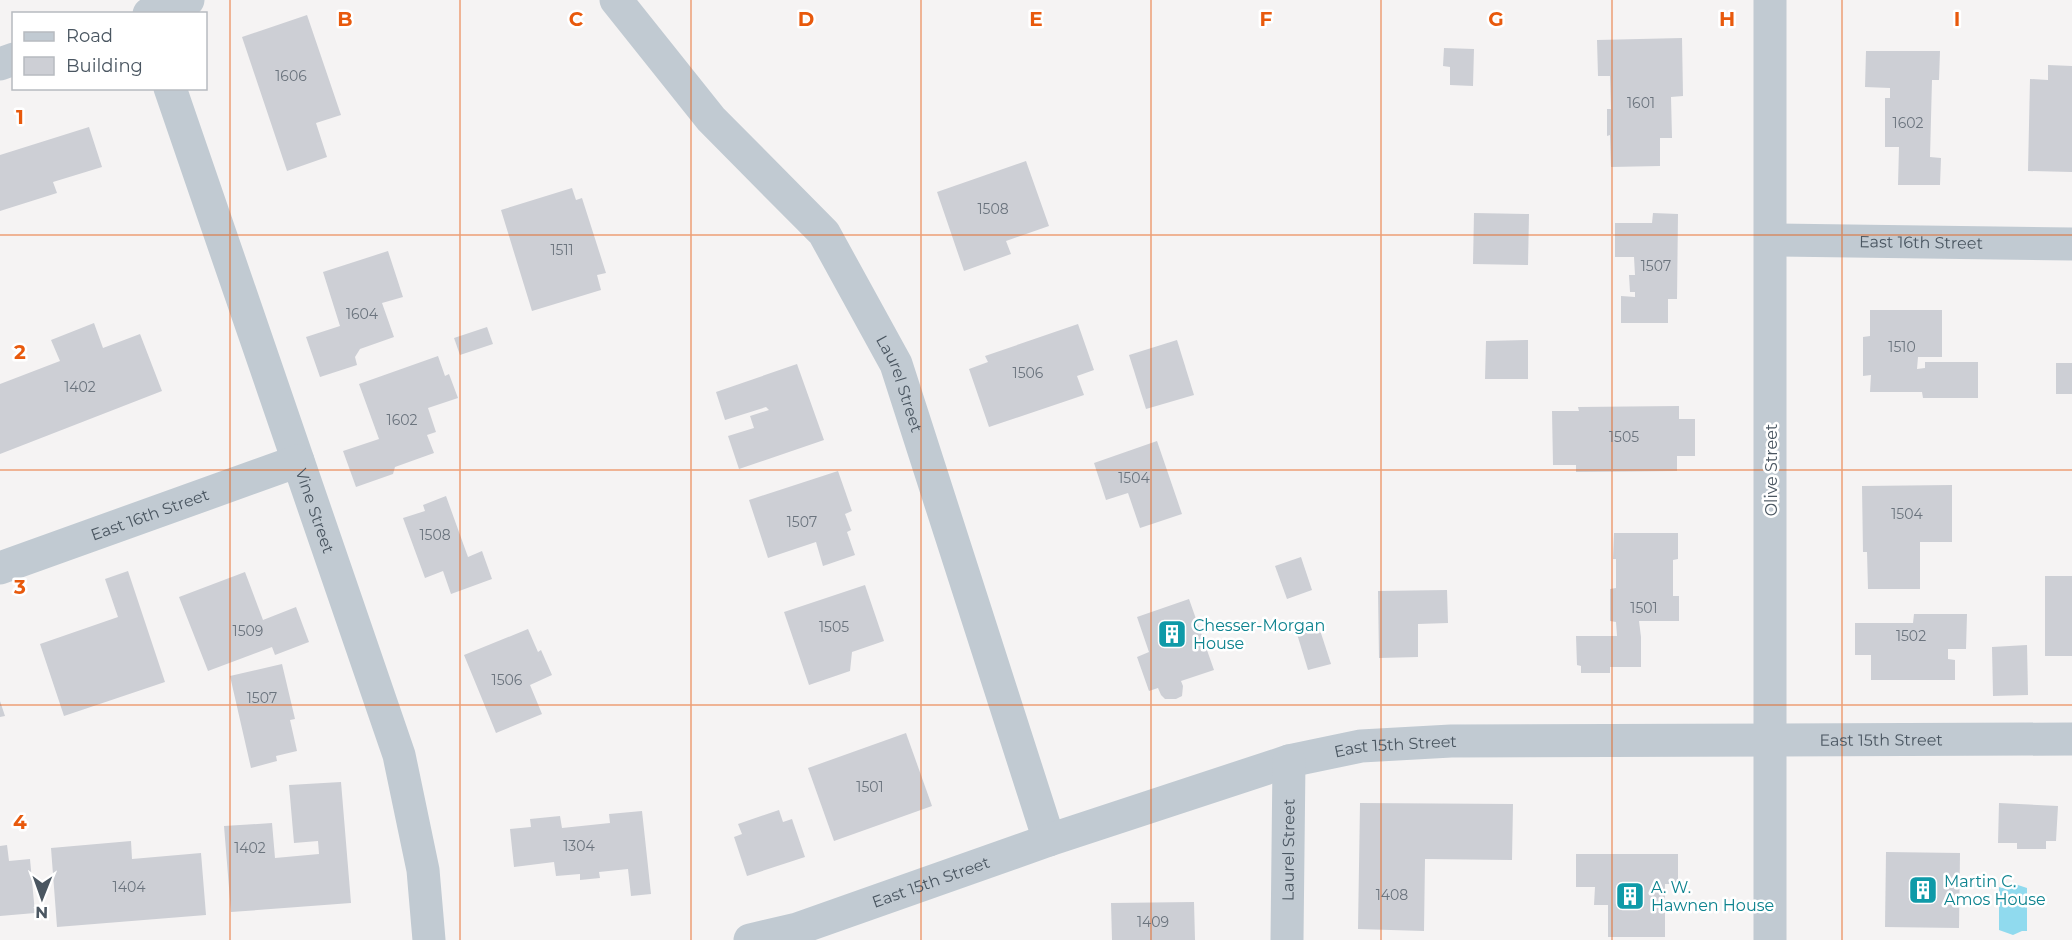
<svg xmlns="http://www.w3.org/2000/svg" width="2072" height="940" viewBox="0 0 2072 940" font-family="Montserrat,sans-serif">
  <rect width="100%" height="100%" fill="#f5f3f3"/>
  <polygon fill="#90daee" points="2012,883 2027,888 2027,931 2022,931 2013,935 1999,930 1999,887 2002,888"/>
  <g fill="#cdcfd5">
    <polygon points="307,15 341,115 316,123 327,157 287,171 242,37"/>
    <polygon points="1682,38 1683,96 1671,97 1672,138 1660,138 1660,166 1611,167 1610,135 1607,136 1607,109 1611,109 1610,76 1598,76 1597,40"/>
    <polygon points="1444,48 1474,49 1473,86 1450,85 1450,67 1443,66"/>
    <polygon points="1866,51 1940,51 1939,80 1932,80 1930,157 1941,158 1940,185 1898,185 1899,147 1885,147 1885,98 1890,98 1890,88 1865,87"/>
    <polygon points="2048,65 2072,66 2072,172 2028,171 2030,79 2048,80"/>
    <polygon points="89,127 102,167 53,182 57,193 0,211 0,155"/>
    <polygon points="1026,161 1049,226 1006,241 1011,254 964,271 937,192"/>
    <polygon points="572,188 576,200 582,198 606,273 597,275 601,290 532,311 501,210"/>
    <polygon points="1474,213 1529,214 1528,265 1473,264"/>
    <polygon points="1653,213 1678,214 1677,299 1668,299 1668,323 1621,323 1621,296 1635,297 1635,292 1630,292 1629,275 1635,275 1634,257 1615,257 1615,223 1652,223"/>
    <polygon points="388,251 403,297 382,303 394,337 360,349 355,357 357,365 320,377 306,337 340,326 323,272"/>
    <polygon points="1870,310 1942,310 1942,357 1918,357 1917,369 1925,368 1925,362 1978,362 1978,398 1923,398 1922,392 1870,392 1871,375 1863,376 1863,337 1870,336"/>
    <polygon points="94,323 103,348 140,334 162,391 0,454 0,384 60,361 51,340"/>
    <polygon points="1078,324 1094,370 1077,376 1084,395 989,427 969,369 988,362 985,356"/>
    <polygon points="487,327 493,344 460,355 454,338"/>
    <polygon points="1177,340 1194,395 1146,409 1129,355"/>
    <polygon points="1528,340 1528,379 1485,379 1486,341"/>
    <polygon points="438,356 445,376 449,374 458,398 428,408 436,432 427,435 434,453 395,467 393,474 356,487 343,451 379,439 359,384"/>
    <rect x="2056" y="363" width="16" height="31"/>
    <polygon points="797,364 824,440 739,469 728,436 754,428 750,416 769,410 766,407 725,420 716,392"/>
    <polygon points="1679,406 1679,419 1695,419 1695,456 1677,456 1677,471 1576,472 1576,465 1553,465 1552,411 1579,411 1578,407"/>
    <polygon points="1157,441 1182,514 1140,528 1128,493 1106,500 1094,463"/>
    <polygon points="838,471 852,511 845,514 851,530 847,532 855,555 823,566 816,542 768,558 749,500"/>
    <polygon points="1952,485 1952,542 1920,542 1920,589 1868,589 1867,552 1863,552 1862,486"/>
    <polygon points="446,496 468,557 482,551 492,579 451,594 443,571 425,578 403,518 425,511 423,505"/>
    <polygon points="1614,533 1678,533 1678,559 1673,560 1673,596 1679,596 1679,621 1639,621 1641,637 1641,667 1610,667 1610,673 1581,673 1581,666 1577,665 1576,636 1617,636 1616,622 1610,621 1610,589 1616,588 1616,559 1613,559"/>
    <polygon points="1301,557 1312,590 1287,599 1275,566"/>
    <polygon points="128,571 165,682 64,716 40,644 118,617 105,579"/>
    <polygon points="245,572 263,620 296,607 309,642 275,655 272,647 208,671 179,597"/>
    <rect x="2045" y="576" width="27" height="80"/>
    <polygon points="865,585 884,641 852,652 850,671 809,685 784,612"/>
    <polygon points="1447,590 1448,623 1418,624 1418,657 1379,658 1378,591"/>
    <polygon points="1189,599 1214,670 1181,681 1183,686 1182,696 1176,699 1165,699 1161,695 1158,688 1149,691 1137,657 1149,652 1137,617"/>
    <polygon points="1914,614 1967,614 1966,649 1948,649 1948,659 1955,660 1955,680 1871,680 1871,655 1855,655 1855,623 1913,623"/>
    <polygon points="1319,627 1331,664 1308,670 1297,634"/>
    <polygon points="528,629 538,652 541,650 552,675 530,685 542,714 496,733 464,655"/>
    <polygon points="2027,645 2028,695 1993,696 1992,647"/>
    <polygon points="282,664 295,719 290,720 297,751 276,756 277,761 251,768 230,676"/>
    <polygon points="0,701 5,716 0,717"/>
    <polygon points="906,733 932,806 834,841 808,768"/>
    <polygon points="341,782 351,903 231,912 224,826 272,823 275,858 319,854 318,841 294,843 289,785"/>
    <polygon points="1360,803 1513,804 1512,860 1425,859 1424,931 1358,929"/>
    <polygon points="1999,803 2058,806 2056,841 2046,841 2046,849 2017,849 2017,843 1998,843"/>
    <polygon points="779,810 783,822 792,819 805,857 747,876 734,837 742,834 738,824"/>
    <polygon points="642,811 651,894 631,896 628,869 599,872 600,878 580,880 580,874 556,876 554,862 514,867 510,829 531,827 530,819 560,816 562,828 610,823 609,814"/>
    <polygon points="131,841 132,859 201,853 206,915 57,927 51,848"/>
    <polygon points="7,845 9,861 30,859 35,913 0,916 0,846"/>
    <polygon points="1886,852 1960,853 1959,928 1885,927"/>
    <polygon points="1576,854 1678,854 1678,884 1665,884 1665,937 1608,937 1608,905 1594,905 1595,887 1576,887"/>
    <polygon points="1194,902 1195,940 1112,940 1111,903"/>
  </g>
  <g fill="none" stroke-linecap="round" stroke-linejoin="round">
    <g stroke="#c1cad2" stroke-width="33">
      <path id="s1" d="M616 0 711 119 824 233 896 364 1049 840"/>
      <polyline points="149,14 188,0"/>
      <polyline points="0,64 14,59"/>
      <path id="s2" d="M170 88 399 755 423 870 429 940"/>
      <path id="s3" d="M1771 240 2072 244"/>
      <path id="s4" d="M0 568 298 461"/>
      <path id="s5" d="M750 940 797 929 1049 840 1289 761 1361 746 1451 741 2072 739"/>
      <path id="s6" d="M1287 940 1289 761"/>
      <polyline points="1770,940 1770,0"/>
    </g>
  </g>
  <path fill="none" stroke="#e8590c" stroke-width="1.5" stroke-opacity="0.55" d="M230 0V940M460 0V940M691 0V940M921 0V940M1151 0V940M1381 0V940M1612 0V940M1842 0V940M0 235H2072M0 470H2072M0 705H2072"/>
  <defs>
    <g id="building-square" transform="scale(1.5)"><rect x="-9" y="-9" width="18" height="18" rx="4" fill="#0f9aa8" stroke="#fff"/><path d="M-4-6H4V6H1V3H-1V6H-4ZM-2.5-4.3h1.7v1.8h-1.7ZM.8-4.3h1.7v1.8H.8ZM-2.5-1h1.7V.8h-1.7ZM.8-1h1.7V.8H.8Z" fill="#fff"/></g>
  </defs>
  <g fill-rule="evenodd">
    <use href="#building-square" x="1172" y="634"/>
    <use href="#building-square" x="1923" y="890"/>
    <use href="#building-square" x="1630" y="896"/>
  </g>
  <g text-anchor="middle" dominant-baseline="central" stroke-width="5" stroke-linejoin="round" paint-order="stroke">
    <g font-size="14" fill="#6b747e">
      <text x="291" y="76">1606</text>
      <text x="1641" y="103">1601</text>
      <text x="1908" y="123">1602</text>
      <text x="993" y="209">1508</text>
      <text x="562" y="250">1511</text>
      <text x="1656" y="266">1507</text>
      <text x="362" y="314">1604</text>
      <text x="1902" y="347">1510</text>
      <text x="1028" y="373">1506</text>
      <text x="80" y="387">1402</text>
      <text x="402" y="420">1602</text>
      <text x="1624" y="437">1505</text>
      <text x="1134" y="478">1504</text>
      <text x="1907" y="514">1504</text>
      <text x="802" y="522">1507</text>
      <text x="435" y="535">1508</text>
      <text x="1644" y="608">1501</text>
      <text x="834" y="627">1505</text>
      <text x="248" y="631">1509</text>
      <text x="1911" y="636">1502</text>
      <text x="507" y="680">1506</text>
      <text x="262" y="698">1507</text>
      <text x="870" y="787">1501</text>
      <text x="579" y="846">1304</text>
      <text x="250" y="848">1402</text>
      <text x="129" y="887">1404</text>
      <text x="1392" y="895">1408</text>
      <text x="1153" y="922">1409</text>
    </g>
    <g font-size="16" fill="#4a5661" stroke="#fff">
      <text stroke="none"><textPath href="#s3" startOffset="150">East 16th Street</textPath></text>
      <text stroke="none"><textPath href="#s1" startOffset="482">Laurel Street</textPath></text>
      <text transform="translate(1771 470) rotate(-90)">Olive Street</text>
      <text stroke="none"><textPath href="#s2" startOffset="447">Vine Street</textPath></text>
      <text stroke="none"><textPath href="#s4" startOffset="159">East 16th Street</textPath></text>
      <text stroke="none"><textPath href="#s5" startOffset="1162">East 15th Street</textPath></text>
      <text stroke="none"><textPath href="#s5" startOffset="676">East 15th Street</textPath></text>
      <text stroke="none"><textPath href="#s6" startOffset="90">Laurel Street</textPath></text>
      <text stroke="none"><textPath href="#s5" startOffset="190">East 15th Street</textPath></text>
    </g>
    <g font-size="16" fill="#0d838f" stroke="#fff" text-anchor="start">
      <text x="1193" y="625">Chesser-Morgan<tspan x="1193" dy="18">House</tspan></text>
      <text x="1944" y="881">Martin C.<tspan x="1944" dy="18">Amos House</tspan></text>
      <text x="1651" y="887">A. W.<tspan x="1651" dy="18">Hawnen House</tspan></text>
    </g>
  </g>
  <g font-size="20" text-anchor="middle" font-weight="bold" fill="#e8590c" stroke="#fff" stroke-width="5" stroke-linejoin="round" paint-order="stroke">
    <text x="345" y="26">B</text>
    <text x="576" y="26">C</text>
    <text x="806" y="26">D</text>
    <text x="1036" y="26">E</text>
    <text x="1266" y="26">F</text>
    <text x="1496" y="26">G</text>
    <text x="1727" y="26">H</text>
    <text x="1957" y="26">I</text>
    <text x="20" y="124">1</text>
    <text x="20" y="359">2</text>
    <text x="20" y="594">3</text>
    <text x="20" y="829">4</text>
  </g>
  <rect x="12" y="12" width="195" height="78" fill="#ffffff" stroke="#b7bbc0" stroke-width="1.5"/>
  <rect x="24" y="32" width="30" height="9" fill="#c1cad2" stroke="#b7bbc0" stroke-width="1.5"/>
  <text x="66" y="42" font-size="18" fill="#4a5661">Road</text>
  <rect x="24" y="57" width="30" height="18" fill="#cdcfd5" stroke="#b7bbc0" stroke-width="1.5"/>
  <text x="66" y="72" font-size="18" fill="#4a5661">Building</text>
  <g transform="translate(42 898) rotate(181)" stroke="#ffffff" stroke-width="4.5" paint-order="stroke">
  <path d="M0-4.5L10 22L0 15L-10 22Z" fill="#4a5661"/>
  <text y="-9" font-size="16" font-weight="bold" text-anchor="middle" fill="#4a5661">N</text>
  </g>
</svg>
